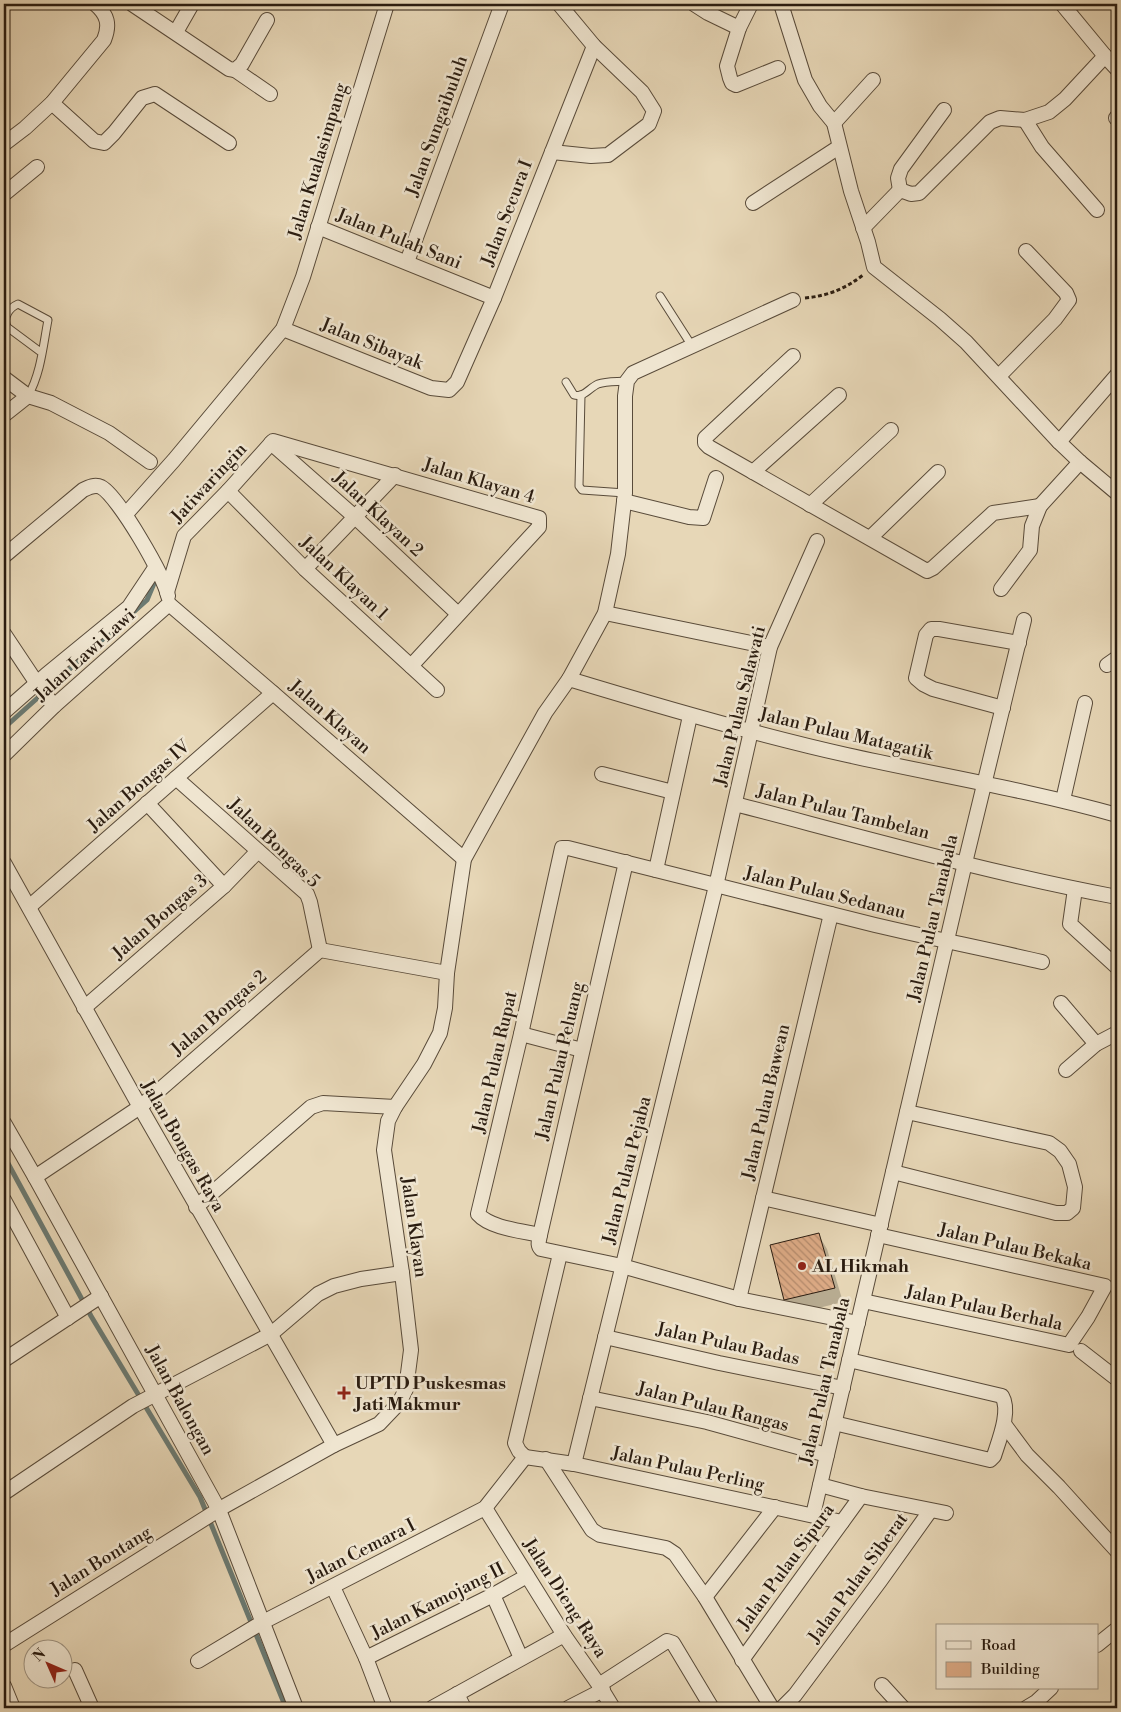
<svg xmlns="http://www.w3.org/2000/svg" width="1121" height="1712" viewBox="0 0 1121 1712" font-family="'Libre Bodoni',serif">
  <defs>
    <pattern id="building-back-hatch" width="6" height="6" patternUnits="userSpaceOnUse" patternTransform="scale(1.25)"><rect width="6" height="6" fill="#ddab86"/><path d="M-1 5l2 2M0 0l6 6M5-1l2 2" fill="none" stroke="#b38a6c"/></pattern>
  </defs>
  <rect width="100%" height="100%" fill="#e7d7b7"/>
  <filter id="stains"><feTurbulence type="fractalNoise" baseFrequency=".004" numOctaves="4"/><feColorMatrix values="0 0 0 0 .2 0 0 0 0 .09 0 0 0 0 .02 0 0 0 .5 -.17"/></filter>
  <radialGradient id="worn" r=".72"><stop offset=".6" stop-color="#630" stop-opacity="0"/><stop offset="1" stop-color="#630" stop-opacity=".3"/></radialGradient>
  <polygon fill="#0003" points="818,1234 827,1249 843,1302 794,1314 786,1300"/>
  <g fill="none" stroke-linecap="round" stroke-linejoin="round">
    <g stroke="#6b7a72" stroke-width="5">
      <polyline points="4,728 147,600 155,581"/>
      <polyline points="4,1156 91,1316 200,1497 286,1708"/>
    </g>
  </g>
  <polygon fill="url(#building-back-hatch)" stroke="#2a1c10" points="819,1233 835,1288 784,1300 770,1245"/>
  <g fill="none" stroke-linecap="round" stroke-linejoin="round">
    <g stroke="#594b3a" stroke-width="9">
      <g id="service">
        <polyline points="660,296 692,346"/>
        <path d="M566 382 574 395C584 398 589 388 598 384 607 381 618 382 627 381"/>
        <polyline points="581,395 579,486 582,490 625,493"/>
        <path d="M28 396C41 373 43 346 48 320L18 304C9 308 3 317 7 327L42 353"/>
      </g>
    </g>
    <g stroke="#594b3a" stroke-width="16">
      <g id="minor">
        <polyline points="132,4 229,69 235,70 242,64 267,20"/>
        <polyline points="694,4 708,13 739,28"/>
        <polyline points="751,4 739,28 727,66 730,78 732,83 736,85 778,68"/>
        <polyline points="781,4 805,80 820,106 834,123 851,191 868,242 874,267 940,319 966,342 1059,442 1080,462 1117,493"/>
        <polyline points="1062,4 1105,56 1117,69"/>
        <polyline points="176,32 192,4"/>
        <polyline points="235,70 270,94"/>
        <polyline points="52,103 94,141 104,143 114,133 142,98 155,94 229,143"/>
        <polyline points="1116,118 1117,117"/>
        <polyline points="1025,120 1042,147 1097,210"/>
        <polyline points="834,123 873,80"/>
        <path d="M4 144 25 128 52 103 104 40C110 25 108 15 95 4"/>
        <polyline points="552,152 591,156 608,155 649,124 654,111 642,92 594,46 559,4"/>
        <polyline points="900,190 898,178 901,169 944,110"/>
        <polyline points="4,194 37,167"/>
        <polyline points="753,203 839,147"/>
        <polyline points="318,227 494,298"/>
        <polyline points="863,228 900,190 911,194 919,193 990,122 1000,118 1025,120 1049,112 1065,99 1105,56"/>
        <polyline points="407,262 502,4"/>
        <polyline points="283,329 431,388 449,390 457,382 494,298 594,46"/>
        <polyline points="793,356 705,438 705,443 709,447 927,571 933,568 993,513 1040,506"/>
        <polyline points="999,376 1055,319 1069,300 1066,293 1026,251"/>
        <polyline points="4,378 28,396 51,403 109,433 150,462"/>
        <polyline points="4,415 28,396"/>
        <polyline points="1059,442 1117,375"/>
        <polyline points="271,443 355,517 458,614"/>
        <polyline points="753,472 839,395"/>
        <polyline points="228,491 305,569 437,690"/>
        <polyline points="624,501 689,517 703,518 716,478"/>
        <polyline points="810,505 891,430"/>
        <polyline points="126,514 174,460 283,329 303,277 387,4"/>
        <polyline points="870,538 938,472"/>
        <path d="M4 556 83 490C89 487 95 484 101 487 118 496 165 577 168 596"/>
        <polyline points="305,569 395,475"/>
        <polyline points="1001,589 1030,550 1032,526 1040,506 1080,462"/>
        <polyline points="167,592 184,536 228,491 273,441 539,518 539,527 411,666"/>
        <polyline points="169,604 273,693 464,859"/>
        <polyline points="605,613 770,647"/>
        <polyline points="4,634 38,685 54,706"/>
        <polyline points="1107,665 1117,658"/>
        <path d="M569 679C661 707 753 734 847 755 937 775 1028 790 1117 815"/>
        <polyline points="1003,708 933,689 923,684 916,678 926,635 931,629 939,629 1019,643"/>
        <polyline points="4,712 46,675 129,607 155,568"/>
        <polyline points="4,755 54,706 169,604"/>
        <polyline points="602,774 673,792"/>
        <polyline points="176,778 307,894 310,902 320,950"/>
        <polyline points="1063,800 1085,703"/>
        <polyline points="147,803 224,886"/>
        <path d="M735 804C862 837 989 873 1117 897"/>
        <path d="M626 862 540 1235C539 1241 537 1245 541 1249L622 1266 739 1299 858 1323"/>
        <polyline points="4,863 140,1107 334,1445"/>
        <polyline points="656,870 690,716"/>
        <polyline points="1075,889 1070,924 1117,967"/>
        <polyline points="29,907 273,693"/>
        <polyline points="320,950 447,973"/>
        <polyline points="1061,1003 1096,1044"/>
        <polyline points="84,1008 224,886 258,851"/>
        <polyline points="521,1034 582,1050"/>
        <polyline points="1066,1070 1096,1044 1117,1033"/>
        <polyline points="4,1123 35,1177 219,1510 296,1708"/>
        <polyline points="893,1172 1056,1213 1067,1213 1073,1208 1075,1187 1069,1164 1060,1151 1049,1143 907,1112"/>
        <polyline points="35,1177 140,1107 320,950"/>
        <polyline points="763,1198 881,1225"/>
        <polyline points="4,1200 68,1318"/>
        <polyline points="196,1207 311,1107 323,1103 395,1107"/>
        <path d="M540 1235C522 1231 490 1228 478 1214L521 1034 562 848H568C671 873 772 900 875 925 930 938 986 949 1042 962"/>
        <polyline points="739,1299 831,914"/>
        <polyline points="863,1301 1069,1345 1088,1317 1105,1286 878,1235"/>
        <polyline points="605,1337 719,1363 843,1388"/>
        <polyline points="1081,1351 1117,1379"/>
        <polyline points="4,1360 101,1296"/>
        <polyline points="590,1398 707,1422 827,1455"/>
        <path d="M834 1423 990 1460 994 1456C999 1440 1011 1411 1002 1396L849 1360"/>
        <polyline points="1004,1424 1027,1455 1059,1487 1117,1551"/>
        <polyline points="525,1457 574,1464 842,1522"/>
        <polyline points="525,1457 519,1451 515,1443 560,1254"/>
        <polyline points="546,1459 592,1530 600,1535 666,1548 675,1554 705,1597 772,1708"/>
        <polyline points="574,1464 716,886 770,647 817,541"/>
        <polyline points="820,1485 861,1496 946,1513"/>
        <polyline points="4,1493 133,1406 271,1334 318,1294 334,1286 361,1279 402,1273"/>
        <polyline points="485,1508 564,1635 599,1685 613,1708"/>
        <polyline points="813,1515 965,863 1024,620"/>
        <polyline points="333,1587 366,1658 385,1708"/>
        <polyline points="493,1595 521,1658"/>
        <polyline points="705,1597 775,1507"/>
        <polyline points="4,1645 223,1507 334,1445 379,1424 399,1403 406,1389 411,1350 402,1273 384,1150 388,1121 395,1107 424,1064 440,1033 445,1008 447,973 464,859 545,713 569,679 605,613 618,554 625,493 625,396 627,381 633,373 793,300"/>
        <polyline points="1097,1645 1117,1629"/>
        <polyline points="366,1658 493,1595 527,1576"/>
        <polyline points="742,1660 861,1496"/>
        <polyline points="198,1661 263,1622 485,1508 525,1457"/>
        <polyline points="75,1670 92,1708"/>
        <polyline points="599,1685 667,1641 673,1643 712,1708"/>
        <polyline points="882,1685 903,1708"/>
        <polyline points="4,1686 13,1708"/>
        <polyline points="457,1694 464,1708"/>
        <polyline points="432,1708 564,1635"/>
        <polyline points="568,1708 603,1690"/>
        <polyline points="782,1708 795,1695 880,1581 930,1511"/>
        <polyline points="1026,1708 1036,1702 1051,1688"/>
      </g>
    </g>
    <path stroke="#2a1c10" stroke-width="3" stroke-dasharray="4 2.5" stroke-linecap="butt" d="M805 298C827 296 845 289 863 275"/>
    <use href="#service" stroke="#efe5d0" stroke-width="7"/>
    <use href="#minor" stroke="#efe5d0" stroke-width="14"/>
  </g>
  <g fill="#8f2418" stroke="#efe5d0" stroke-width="2">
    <circle cx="802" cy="1266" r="5"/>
    <path d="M341.5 1385.5h5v5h5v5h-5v5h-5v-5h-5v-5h5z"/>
  </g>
  <g text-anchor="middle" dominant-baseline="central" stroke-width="5" stroke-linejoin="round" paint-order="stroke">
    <g font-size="18" fill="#2a1c10" stroke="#efe5d0">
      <text transform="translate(437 126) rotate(-70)">Jalan Sungaibuluh</text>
      <text transform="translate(318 161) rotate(-73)">Jalan Kualasimpang</text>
      <text transform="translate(507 213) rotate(-69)">Jalan Secura I</text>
      <text transform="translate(399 239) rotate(22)">Jalan Pulah Sani</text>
      <text transform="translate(372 344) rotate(22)">Jalan Sibayak</text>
      <text transform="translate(479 481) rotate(17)">Jalan Klayan 4</text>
      <text transform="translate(209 483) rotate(-47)">Jatiwaringin</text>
      <text transform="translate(378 514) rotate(43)">Jalan Klayan 2</text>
      <text transform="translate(344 578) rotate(43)">Jalan Klayan 1</text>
      <text transform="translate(85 655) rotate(-42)">Jalan Lawi Lawi</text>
      <text transform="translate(740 706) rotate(-76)">Jalan Pulau Salawati</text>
      <text transform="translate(330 717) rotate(41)">Jalan Klayan</text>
      <text transform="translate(846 734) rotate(13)">Jalan Pulau Matagatik</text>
      <text transform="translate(139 786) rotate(-41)">Jalan Bongas IV</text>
      <text transform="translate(843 812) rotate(14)">Jalan Pulau Tambelan</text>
      <text transform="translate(274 843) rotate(44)">Jalan Bongas 5</text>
      <text transform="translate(825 893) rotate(14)">Jalan Pulau Sedanau</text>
      <text transform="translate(160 917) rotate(-41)">Jalan Bongas 3</text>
      <text transform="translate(933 918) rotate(-77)">Jalan Pulau Tanabala</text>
      <text transform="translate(219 1013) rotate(-41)">Jalan Bongas 2</text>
      <text transform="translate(560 1061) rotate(-77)">Jalan Pulau Peluang</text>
      <text transform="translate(495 1062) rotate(-77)">Jalan Pulau Rupat</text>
      <text transform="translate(766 1102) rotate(-77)">Jalan Pulau Bawean</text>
      <text transform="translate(183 1146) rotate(60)">Jalan Bongas Raya</text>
      <text transform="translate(627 1170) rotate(-76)">Jalan Pulau Pejaba</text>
      <text transform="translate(414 1227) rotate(82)">Jalan Klayan</text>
      <text transform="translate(1015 1247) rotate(13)">Jalan Pulau Bekaka</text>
      <text transform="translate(984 1308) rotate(12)">Jalan Pulau Berhala</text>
      <text transform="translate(728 1344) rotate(12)">Jalan Pulau Badas</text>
      <text transform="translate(825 1381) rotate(-77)">Jalan Pulau Tanabala</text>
      <text transform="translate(180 1400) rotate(61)">Jalan Balongan</text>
      <text transform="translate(713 1407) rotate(14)">Jalan Pulau Rangas</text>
      <text transform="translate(688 1469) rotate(12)">Jalan Pulau Perling</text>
      <text transform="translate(361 1551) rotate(-27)">Jalan Cemara I</text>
      <text transform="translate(101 1561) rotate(-32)">Jalan Bontang</text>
      <text transform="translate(786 1567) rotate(-54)">Jalan Pulau Sipura</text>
      <text transform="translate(858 1578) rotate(-54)">Jalan Pulau Siberat</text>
      <text transform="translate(565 1598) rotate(57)">Jalan Dieng Raya</text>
      <text transform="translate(438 1601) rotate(-27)">Jalan Kamojang II</text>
    </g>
    <g font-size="18" font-weight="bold" fill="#2a1c10" stroke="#efe5d0" text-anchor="start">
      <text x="812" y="1266">AL Hikmah</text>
      <text x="355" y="1383">UPTD Puskesmas<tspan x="355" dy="21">Jati Makmur</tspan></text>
    </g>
  </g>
  <rect width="1121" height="1712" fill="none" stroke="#e7d7b7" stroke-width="20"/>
  <rect x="5" y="5" width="1111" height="1702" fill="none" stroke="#2a1c10" stroke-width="2.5"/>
  <rect x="10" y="10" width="1101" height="1692" fill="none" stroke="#2a1c10"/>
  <rect x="936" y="1624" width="162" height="65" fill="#efe5d0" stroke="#a09583"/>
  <rect x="946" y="1641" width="25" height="8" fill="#efe5d0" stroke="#a09583"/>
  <text x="981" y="1650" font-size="15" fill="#2a1c10">Road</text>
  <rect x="946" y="1662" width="25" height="15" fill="#ddab86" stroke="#a09583"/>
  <text x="981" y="1674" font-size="15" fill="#2a1c10">Building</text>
  <g transform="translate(48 1664) rotate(315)"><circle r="24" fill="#efe5d0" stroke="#a09583"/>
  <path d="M0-4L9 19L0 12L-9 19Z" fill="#8f2418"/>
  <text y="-8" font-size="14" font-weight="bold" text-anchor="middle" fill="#2a1c10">N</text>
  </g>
  <rect width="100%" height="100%" filter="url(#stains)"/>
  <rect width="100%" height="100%" fill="url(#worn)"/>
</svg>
